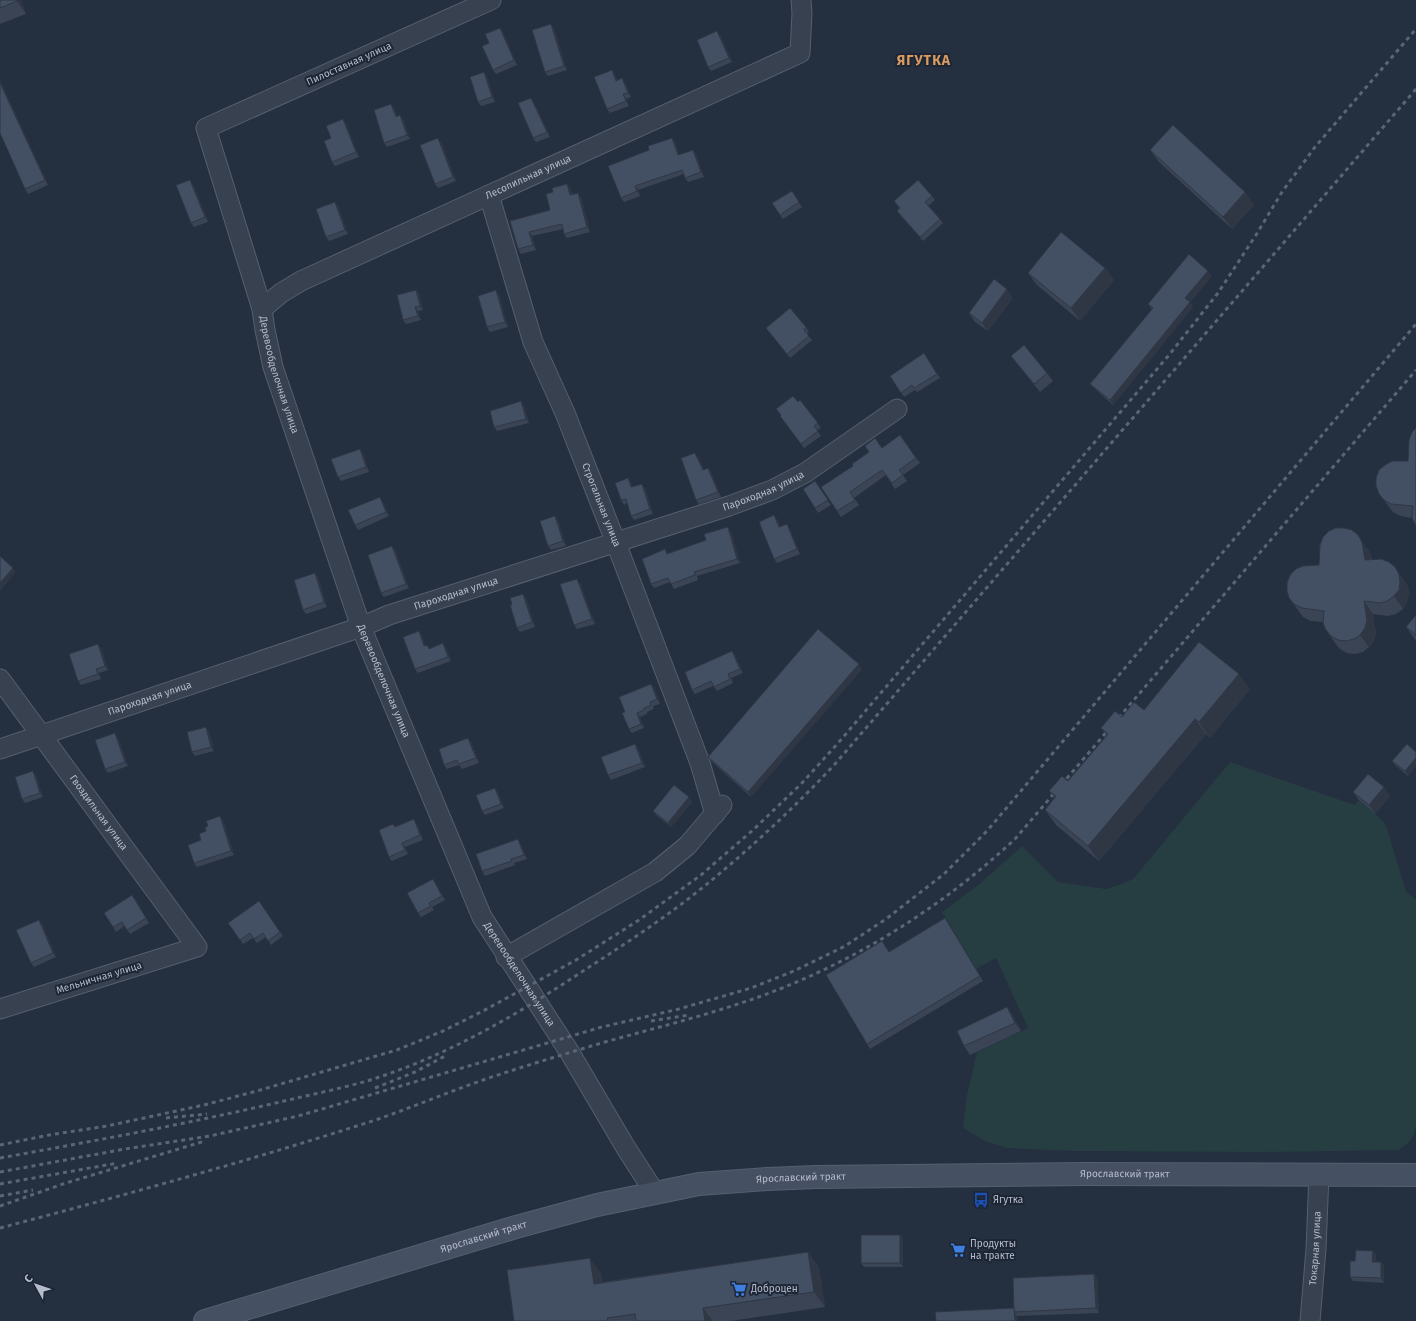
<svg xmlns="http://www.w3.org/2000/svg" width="1416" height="1321" viewBox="0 0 1416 1321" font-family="'Fira Sans',sans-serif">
  <rect width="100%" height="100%" fill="#242f40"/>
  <path fill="#263d41" d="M1230 762 1355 805 1359 800 1383 821 1387 828 1406 892 1416 899V1125C1415 1137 1409 1143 1399 1150L1262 1152 1075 1151 1007 1148 987 1142 963 1128 967 1095 977 1052 1028 1028 996 958 976 969 942 912 977 886 1022 846 1058 882 1106 889 1121 884 1133 879Z"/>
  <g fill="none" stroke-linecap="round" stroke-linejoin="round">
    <g stroke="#565f6e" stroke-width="21">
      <g id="street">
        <path id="s1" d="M491 0 206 128 262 309 265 330 273 367 361 627 482 917 570 1053 626 1148 655 1193"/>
        <path id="s2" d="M489 195 533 342 565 413 616 543 700 763 715 814"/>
        <path id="s3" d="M262 309 281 293 301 281 800 53 802 13 801 0"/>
        <path id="s4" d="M0 679 197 947 0 1009"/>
        <path id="s5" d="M0 749 361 627 389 615 729 506 772 490 805 473 897 409"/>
        <polyline points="506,957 655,872 687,846 722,805"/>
        <path id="s6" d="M1310 1321 1316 1249 1319 1174"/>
      </g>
    </g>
    <g stroke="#565f6e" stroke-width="24">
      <g id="secondary">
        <path id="s7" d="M205 1321 516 1227 597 1205 699 1184 767 1179 817 1177 1085 1174 1416 1175"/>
      </g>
    </g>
    <use href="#street" stroke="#384150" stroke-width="19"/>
    <use href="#secondary" stroke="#465063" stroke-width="22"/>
    <g stroke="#5a6577" stroke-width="3" stroke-dasharray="4 4" stroke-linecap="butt">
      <polyline points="651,1021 689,1015"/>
      <polyline points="375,1088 415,1072 447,1055"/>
      <polyline points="166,1118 207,1114"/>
      <polyline points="0,1145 49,1135 107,1126 204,1105 257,1091 397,1050 443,1031 483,1011 576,960 639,920 701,875 753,830 802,783 839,742 1169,355 1218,293 1256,235 1282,192 1315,147 1416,29"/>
      <path d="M0 1158C94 1141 186 1124 280 1102 309 1095 339 1089 367 1081 445 1057 515 1016 583 971 625 944 668 916 707 884 752 847 795 807 835 764L1416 89"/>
      <polyline points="0,1172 125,1149 210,1136 298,1116 602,1027 679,1009 751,988 794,971 845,946 886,919 944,874 987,831 1416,324"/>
      <polyline points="0,1184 118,1163"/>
      <polyline points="0,1196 33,1190"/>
      <polyline points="0,1206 66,1183 205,1141"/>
      <path d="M0 1228C121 1196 241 1163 360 1125 405 1111 449 1091 495 1076 531 1064 568 1053 605 1042 655 1028 704 1016 753 999 850 965 940 909 1015 839L1416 370"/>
    </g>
  </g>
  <g fill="#3a4454">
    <polygon points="0,0 21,0 26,14 0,24"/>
    <polygon points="551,24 554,29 567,70 548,76 545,72"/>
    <polygon points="503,32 517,65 496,74 493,70 489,43"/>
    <polygon points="720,35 732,62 711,71 708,67"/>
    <polygon points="612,70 615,74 617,80 625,82 631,97 626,99 629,106 610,113 607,109"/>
    <polygon points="484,72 487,77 495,102 481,106 478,102"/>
    <polygon points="0,80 48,185 28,194 25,189 0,133"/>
    <polygon points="534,102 550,137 536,142 533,138"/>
    <polygon points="391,104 394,108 397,116 403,119 410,139 387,147 384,143"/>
    <polygon points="343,119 346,124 359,157 335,166 332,162 331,138"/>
    <polygon points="441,142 456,181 438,188 435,184"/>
    <polygon points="675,142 679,155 696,154 704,177 688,182 685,178 684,174 638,190 640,196 624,202 621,198"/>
    <polygon points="1150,150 1245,192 1254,205 1232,229 1159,162"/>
    <polygon points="193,184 208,222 194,227 191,223"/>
    <polygon points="567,184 570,188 572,194 581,197 590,232 567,238 564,234 563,229 532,236 536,250 521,254 518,249 510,221 550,210 553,192"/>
    <polygon points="792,191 802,207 783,219 772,203"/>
    <polygon points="932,196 935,200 928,206 943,223 923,241 900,215 897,211 899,208 894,201"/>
    <polygon points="338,206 348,234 329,241 326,237"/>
    <polygon points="1105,268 1114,280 1080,321 1037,285 1028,273"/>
    <polygon points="1212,276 1190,302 1193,307 1113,405 1094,388 1090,384 1152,309 1148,304"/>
    <polygon points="416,290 419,294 423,310 418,311 421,320 406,324 403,320"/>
    <polygon points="499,295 508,327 490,332 487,327"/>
    <polygon points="1013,298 988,331 975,322 969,313"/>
    <polygon points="806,327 809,332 807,334 812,340 790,358 766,328"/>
    <polygon points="924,353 940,378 917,392 915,390 904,397 890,376"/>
    <polygon points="1011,356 1047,373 1053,381 1040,392 1017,364"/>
    <polygon points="800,400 821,428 817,430 821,436 804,448 783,420 781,415"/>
    <polygon points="521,401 524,406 529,423 497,431 494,427"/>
    <polygon points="1412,432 1412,518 1400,516 1393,512 1379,494 1408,461"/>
    <polygon points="900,435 920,463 903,475 907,481 895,489 886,475 854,498 859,505 841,517 821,487 853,466 869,452 882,448"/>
    <polygon points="363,453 369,472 341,481 338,477"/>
    <polygon points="698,457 704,470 708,468 711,472 721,497 699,504 696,500"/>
    <polygon points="628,478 631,483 633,487 645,488 653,514 634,520 631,516 627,503 624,505 621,500"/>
    <polygon points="815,481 831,505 818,513 803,489"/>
    <polygon points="383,502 389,516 358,530 355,525"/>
    <polygon points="777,519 780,527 790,529 800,554 777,563 774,559"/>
    <polygon points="558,520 566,546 551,550 548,546"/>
    <polygon points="731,532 740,563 697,576 698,580 674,589 670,582 654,588 651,584 668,553"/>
    <polygon points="392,546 395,550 409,588 384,597 381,593"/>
    <polygon points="1367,548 1371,555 1372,560 1404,580 1408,587 1409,594 1407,602 1403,609 1396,614 1388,616 1373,614 1376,633 1374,641 1369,647 1363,652 1355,654 1347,653 1340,649 1335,643 1326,630 1323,622 1311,621 1303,617 1289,598 1319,565"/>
    <polygon points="315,573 318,577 327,607 306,614 303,610"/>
    <polygon points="580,583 595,624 577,629 574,625"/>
    <polygon points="526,598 535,627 520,632 517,628 512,605"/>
    <polygon points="1416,615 1416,641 1406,627"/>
    <polygon points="422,636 425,645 430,648 446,648 451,661 418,673 415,669"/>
    <polygon points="101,648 108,670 99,673 101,679 81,685 78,681"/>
    <polygon points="732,651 735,655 743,673 731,678 733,683 717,691 713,686 695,694 692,690"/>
    <polygon points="862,669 751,797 711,761 708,757"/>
    <polygon points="651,684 654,688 660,704 653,706 654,709 647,712 647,714 640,717 644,728 632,733 629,729 625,712"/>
    <polygon points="1250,689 1210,738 1206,734 1099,861 1056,825 1045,810 1055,798 1049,791 1068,781 1107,736 1101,728 1122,717 1144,710"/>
    <polygon points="209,732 214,751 195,756 192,752"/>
    <polygon points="118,738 128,766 108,773 105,769"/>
    <polygon points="471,742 479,763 462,769 459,765 447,769 444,765"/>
    <polygon points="638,748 645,767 611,780 608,775"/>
    <polygon points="1416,752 1416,766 1408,776 1395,765 1392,761"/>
    <polygon points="36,776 43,797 25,803 22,799"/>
    <polygon points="495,788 498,793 504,808 485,815 482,811"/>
    <polygon points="1353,792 1390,796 1375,814 1359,800"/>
    <polygon points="692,802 671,827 656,815 653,811"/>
    <polygon points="414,819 417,824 423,840 405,847 408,854 392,861 389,857 393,824 395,827"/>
    <polygon points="223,820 234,855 197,867 194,863 206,831"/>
    <polygon points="521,844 527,859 514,863 515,865 485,876 482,871"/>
    <polygon points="433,879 445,900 432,907 434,910 421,917 418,913"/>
    <polygon points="135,899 149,923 130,934 124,926 116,932 113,927"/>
    <polygon points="259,901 283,936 271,945 266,937 257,943 253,938 243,944 228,923"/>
    <polygon points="945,918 983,981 870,1049 867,1044 882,941 889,952"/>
    <polygon points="39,920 42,924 56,957 34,967 31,963"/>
    <polygon points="1007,1007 1013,1016 1021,1031 970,1055 964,1046"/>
    <polygon points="900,1235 903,1239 903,1267 864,1267 861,1263"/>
    <polygon points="1373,1251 1376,1255 1375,1262 1381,1262 1384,1266 1384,1283 1353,1281 1350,1277 1355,1261"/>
    <polygon points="808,1252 819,1268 825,1307 731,1321 514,1321 601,1273 602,1282"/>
    <polygon points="1094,1274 1097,1278 1099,1313 1017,1316 936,1321 1014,1308"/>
  </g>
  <g fill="#2f3745">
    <polygon points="17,0 21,0 26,14 17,1"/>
    <polygon points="551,24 554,29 567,70 564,66"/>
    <polygon points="500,28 503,32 517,65 514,60"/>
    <polygon points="717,31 720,35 732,62 729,58"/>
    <polygon points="612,70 615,74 619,85 616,81"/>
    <polygon points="484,72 487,77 495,102 492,97"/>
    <polygon points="622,78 625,82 631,97 628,93"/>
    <polygon points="0,80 48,185 45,180 0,83"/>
    <polygon points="623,94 626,99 629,106 626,101"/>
    <polygon points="531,98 534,102 550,137 547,132"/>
    <polygon points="391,104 394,108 399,121 396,117"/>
    <polygon points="400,115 403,119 410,139 407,135"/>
    <polygon points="343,119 346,124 359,157 356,152"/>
    <polygon points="438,138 441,142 456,181 453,177"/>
    <polygon points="672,138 675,142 681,160 678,155"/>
    <polygon points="693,150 696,154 704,177 701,172"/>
    <polygon points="190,180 193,184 208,222 205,217"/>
    <polygon points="567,184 570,188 573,199 570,195"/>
    <polygon points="635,186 638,190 640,196 637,191"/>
    <polygon points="1245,192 1254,205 1232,229 1223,217"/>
    <polygon points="578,193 581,197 590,232 587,227"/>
    <polygon points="335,202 338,206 348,234 345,230"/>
    <polygon points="529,232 532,236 536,250 533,245"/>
    <polygon points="1105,268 1114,280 1080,321 1071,308"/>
    <polygon points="1208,271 1212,276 1189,303 1185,298"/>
    <polygon points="1007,289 1013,298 988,331 982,323"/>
    <polygon points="416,290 419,294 423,310 420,306"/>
    <polygon points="496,290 499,295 508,327 505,322"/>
    <polygon points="1190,302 1193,307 1113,405 1110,400"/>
    <polygon points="415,307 418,311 421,320 418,316"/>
    <polygon points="521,401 524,406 529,423 526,419"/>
    <polygon points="360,449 363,453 369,472 366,467"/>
    <polygon points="695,453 698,457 706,475 703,470"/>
    <polygon points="708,468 711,472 721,497 718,492"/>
    <polygon points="628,478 631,483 634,491 631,487"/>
    <polygon points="642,484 645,488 653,514 650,509"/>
    <polygon points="380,497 383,502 389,516 386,512"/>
    <polygon points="774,515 777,519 782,531 779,527"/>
    <polygon points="555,516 558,520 566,546 563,541"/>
    <polygon points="787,524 790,529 800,554 797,549"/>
    <polygon points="728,527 731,532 740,563 737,559"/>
    <polygon points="1358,535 1371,555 1373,573 1365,560"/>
    <polygon points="392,546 395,550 409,588 406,584"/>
    <polygon points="1395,567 1404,580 1408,587 1409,594 1407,602 1403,609 1394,596"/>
    <polygon points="13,568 16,572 0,591 0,583"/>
    <polygon points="315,573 318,577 327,607 324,602"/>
    <polygon points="577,579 580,583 595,624 592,619"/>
    <polygon points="523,594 526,598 535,627 532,622"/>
    <polygon points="1364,601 1373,614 1376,633 1374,641 1369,647 1360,635"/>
    <polygon points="419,631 422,636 427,650 424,646"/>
    <polygon points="443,643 446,648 451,661 448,657"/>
    <polygon points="98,644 101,648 108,670 105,666"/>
    <polygon points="732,651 735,655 743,673 740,669"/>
    <polygon points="859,664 862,669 751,797 748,792"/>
    <polygon points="96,669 99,673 101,679 98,674"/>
    <polygon points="1239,674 1250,689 1210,738 1199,722"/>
    <polygon points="651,684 654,688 660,704 657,699"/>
    <polygon points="637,713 640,717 644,728 641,724"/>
    <polygon points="1195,719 1206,734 1099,861 1088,846"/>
    <polygon points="206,727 209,732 214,751 211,747"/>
    <polygon points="115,733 118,738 128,766 125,762"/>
    <polygon points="468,738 471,742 479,763 476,758"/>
    <polygon points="635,744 638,748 645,767 642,763"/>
    <polygon points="1416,758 1416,766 1408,776 1405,771"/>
    <polygon points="33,771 36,776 43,797 40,793"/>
    <polygon points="1384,787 1390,796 1375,814 1369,805"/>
    <polygon points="495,788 498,793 504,808 501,804"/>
    <polygon points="689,797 692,802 671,827 668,823"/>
    <polygon points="220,816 223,820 234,855 231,851"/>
    <polygon points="414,819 417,824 423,840 420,835"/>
    <polygon points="518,839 521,844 527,859 524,855"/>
    <polygon points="402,843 405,847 408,854 405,850"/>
    <polygon points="433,879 436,884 445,900 442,896"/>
    <polygon points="39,920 42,924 56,957 53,953"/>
    <polygon points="1007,1007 1013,1016 1021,1031 1015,1023"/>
    <polygon points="900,1235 903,1239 903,1267 900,1263"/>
    <polygon points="1373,1251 1376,1255 1375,1266 1372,1262"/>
    <polygon points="808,1252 819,1268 825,1307 814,1292"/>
    <polygon points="590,1258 601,1273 605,1299 594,1284"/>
    <polygon points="1381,1262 1384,1266 1384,1283 1381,1278"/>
    <polygon points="1094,1274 1097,1278 1099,1313 1096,1308"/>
    <polygon points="703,1308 713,1321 705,1321"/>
    <polygon points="1014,1312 1017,1316 1018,1321 1015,1321"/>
  </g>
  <g fill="#434f62" stroke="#2f3745">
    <polygon points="0,0 17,0 17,1 0,8"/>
    <polygon points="551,24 564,66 545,72 532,30"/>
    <polygon points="500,28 514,60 493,70 482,46 489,43 485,34"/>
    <polygon points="717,31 729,58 708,67 697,40"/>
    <polygon points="612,70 616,81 622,78 628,93 623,94 626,101 607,109 594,77"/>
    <polygon points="484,72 492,97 478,102 470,77"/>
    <polygon points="0,83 45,180 25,189 0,133"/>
    <polygon points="531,98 547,132 533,138 518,103"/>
    <polygon points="391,104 396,117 400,115 407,135 384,143 374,110"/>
    <polygon points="343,119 356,152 332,162 324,141 331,138 326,126"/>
    <polygon points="1173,125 1245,192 1223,217 1150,150"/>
    <polygon points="438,138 453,177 435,184 420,145"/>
    <polygon points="672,138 678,155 693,150 701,172 685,178 682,170 635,186 637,191 621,198 608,166 649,150 648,146"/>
    <polygon points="190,180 205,217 191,223 176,185"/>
    <polygon points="918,180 932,196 925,202 940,219 920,237 897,211 900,208 894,201"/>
    <polygon points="567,184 570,195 578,193 587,227 564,234 562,224 529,232 533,245 518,249 510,221 550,210 546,194 553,192 552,188"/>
    <polygon points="792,191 799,202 780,215 772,203"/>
    <polygon points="335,202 345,230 326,237 316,209"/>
    <polygon points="1061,232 1105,268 1071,308 1028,273"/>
    <polygon points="1189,254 1208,271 1185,298 1190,302 1110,400 1090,384 1153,308 1148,304"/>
    <polygon points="994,279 1007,289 982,323 969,313"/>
    <polygon points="416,290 420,306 415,307 418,316 403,320 397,295"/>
    <polygon points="496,290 505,322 487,327 478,296"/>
    <polygon points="790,308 806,327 804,330 809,336 787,354 766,328"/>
    <polygon points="1024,345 1047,373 1034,384 1011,356"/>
    <polygon points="924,353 937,374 914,388 912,385 901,393 890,376"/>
    <polygon points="793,396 798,402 800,400 818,423 814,426 818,431 801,444 780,416 781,415 776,409"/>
    <polygon points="521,401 526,419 494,427 490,411"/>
    <polygon points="1416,428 1416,526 1412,518 1413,506 1391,504 1384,500 1379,494 1376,486 1376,478 1379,470 1385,465 1392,461 1408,461 1409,440 1412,432"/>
    <polygon points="900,435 916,458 899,470 903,475 892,483 882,470 850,492 855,500 837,511 821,487 853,466 852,464 869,452 865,446 875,438 882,448"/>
    <polygon points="360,449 366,467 338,477 331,459"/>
    <polygon points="695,453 703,470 708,468 718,492 696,500 681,458"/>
    <polygon points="628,478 631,487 642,484 650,509 631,516 626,499 621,500 615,483"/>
    <polygon points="815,481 828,500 815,508 803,489"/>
    <polygon points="380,497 386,512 355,525 348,510"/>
    <polygon points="774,515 779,527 787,524 797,549 774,559 759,522"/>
    <polygon points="555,516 563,541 548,546 540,521"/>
    <polygon points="728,527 737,559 694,572 695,575 671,584 668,578 651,584 642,559 665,549 667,554 706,540 704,534"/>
    <polygon points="1336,528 1344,528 1352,530 1358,535 1362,542 1365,560 1381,559 1389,562 1395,567 1399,574 1400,582 1399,590 1394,596 1387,601 1380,603 1364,601 1367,620 1365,628 1360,635 1354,639 1346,641 1338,640 1331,636 1326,630 1323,623 1324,611 1302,608 1294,604 1289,598 1287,591 1287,583 1290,575 1296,569 1303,566 1319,565 1320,545 1323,537 1329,531"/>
    <polygon points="392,546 406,584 381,593 368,555"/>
    <polygon points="0,556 13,568 0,583"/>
    <polygon points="315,573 324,602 303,610 294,580"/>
    <polygon points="577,579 592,619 574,625 560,584"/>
    <polygon points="523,594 532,622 517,628 510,605 512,605 510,598"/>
    <polygon points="1416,615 1416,635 1406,627"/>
    <polygon points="818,629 859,664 748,792 708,757"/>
    <polygon points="419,631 424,646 427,645 429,649 443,643 448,657 415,669 403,637"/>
    <polygon points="1199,642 1239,674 1199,722 1195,719 1088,846 1045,810 1056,796 1049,791 1062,776 1068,781 1108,734 1101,728 1115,711 1122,717 1134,702 1144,710"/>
    <polygon points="98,644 105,666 96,669 98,674 78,681 69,654"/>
    <polygon points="732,651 740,669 728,674 730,679 714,687 711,681 692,690 685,672"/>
    <polygon points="651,684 657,699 650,702 651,705 644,708 644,710 637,713 641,724 629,729 622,713 625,712 619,697"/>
    <polygon points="206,727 211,747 192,752 187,732"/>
    <polygon points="115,733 125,762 105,769 95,740"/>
    <polygon points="468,738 476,758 459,764 457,760 444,765 439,749"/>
    <polygon points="635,744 642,763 608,775 601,757"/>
    <polygon points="1407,744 1416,752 1416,758 1405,771 1392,761"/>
    <polygon points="33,771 40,793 22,799 15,777"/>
    <polygon points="1368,774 1384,787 1369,805 1353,792"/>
    <polygon points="674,785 689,797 668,823 653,811"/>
    <polygon points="495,788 501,804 482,811 476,795"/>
    <polygon points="220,816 231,851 194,863 188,845 201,840 199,834 206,831 205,827 208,826 206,821"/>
    <polygon points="414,819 420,835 402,843 405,850 389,857 379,830 393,824 395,827"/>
    <polygon points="518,839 524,855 511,859 512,861 482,871 476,854"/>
    <polygon points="433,879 442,896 429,903 431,906 418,913 407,893"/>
    <polygon points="132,895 146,918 127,930 122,922 113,927 104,913"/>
    <polygon points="259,901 280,932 268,941 263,933 254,939 250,933 240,940 228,923"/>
    <polygon points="945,918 980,976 867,1044 826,975 882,941 889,952"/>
    <polygon points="39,920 53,953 31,963 16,930"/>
    <polygon points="1007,1007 1015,1023 964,1046 957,1031"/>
    <rect x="861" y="1235" width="39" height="28"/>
    <polygon points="1356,1250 1373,1251 1372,1262 1381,1262 1381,1278 1350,1277 1350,1261 1355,1261"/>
    <polygon points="808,1252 814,1292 703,1308 705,1321 636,1321 635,1314 607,1318 608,1321 514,1321 507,1270 590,1258 594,1284"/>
    <polygon points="1094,1274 1096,1308 1014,1312 1013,1278"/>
    <polygon points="1014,1308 1015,1321 936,1321 935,1312"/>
  </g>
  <defs>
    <g id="bus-bare" transform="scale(1.2)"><path d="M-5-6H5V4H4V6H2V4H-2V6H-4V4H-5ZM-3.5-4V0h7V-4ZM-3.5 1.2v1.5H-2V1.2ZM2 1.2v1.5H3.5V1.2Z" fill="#1a4fb4" stroke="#1d2635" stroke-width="2.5" paint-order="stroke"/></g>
    <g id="supermarket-bare" transform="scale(1.2)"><path d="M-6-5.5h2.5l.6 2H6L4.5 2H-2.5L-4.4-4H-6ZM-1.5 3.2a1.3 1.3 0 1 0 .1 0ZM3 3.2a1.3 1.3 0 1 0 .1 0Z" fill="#3f7fe0" stroke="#1d2635" stroke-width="2.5" paint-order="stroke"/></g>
  </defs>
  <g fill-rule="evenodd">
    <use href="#bus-bare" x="981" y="1200"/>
    <use href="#supermarket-bare" x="958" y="1250"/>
    <use href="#supermarket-bare" x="739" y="1289"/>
  </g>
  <g text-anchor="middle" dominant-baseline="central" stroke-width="4" stroke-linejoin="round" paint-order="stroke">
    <g font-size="10" fill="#b5bccb" stroke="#1d2635">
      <text transform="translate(349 64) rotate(-24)">Пилоставная улица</text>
      <text stroke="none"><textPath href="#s3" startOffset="298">Лесопильная улица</textPath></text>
      <text stroke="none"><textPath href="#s1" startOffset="570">Деревообделочная улица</textPath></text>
      <text stroke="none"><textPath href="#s5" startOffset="806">Пароходная улица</textPath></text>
      <text stroke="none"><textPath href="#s2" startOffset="330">Строгальная улица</textPath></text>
      <text stroke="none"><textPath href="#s5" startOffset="482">Пароходная улица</textPath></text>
      <text stroke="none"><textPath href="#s1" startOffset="894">Деревообделочная улица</textPath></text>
      <text stroke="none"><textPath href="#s5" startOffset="158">Пароходная улица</textPath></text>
      <text stroke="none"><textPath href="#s4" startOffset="166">Гвоздильная улица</textPath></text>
      <text stroke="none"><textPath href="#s1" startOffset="1218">Деревообделочная улица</textPath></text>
      <text transform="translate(99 978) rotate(-17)">Мельничная улица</text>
      <text stroke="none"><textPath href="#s7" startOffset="939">Ярославский тракт</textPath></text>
      <text stroke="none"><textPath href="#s7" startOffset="615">Ярославский тракт</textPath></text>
      <text stroke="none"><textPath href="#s7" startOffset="291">Ярославский тракт</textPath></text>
      <text stroke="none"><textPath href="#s6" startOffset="73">Токарная улица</textPath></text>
    </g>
    <g font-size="10" fill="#b5bccb" stroke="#1d2635" text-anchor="start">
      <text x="993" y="1200">Ягутка</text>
      <text x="970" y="1244">Продукты<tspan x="970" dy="12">на тракте</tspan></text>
      <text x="751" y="1289">Доброцен</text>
    </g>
    <g font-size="14" font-weight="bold" letter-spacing="1" fill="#d99a61" stroke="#1d2635">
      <text x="924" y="60">ЯГУТКА</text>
    </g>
  </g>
  <g transform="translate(36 1285) rotate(310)" stroke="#1d2635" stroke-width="3" paint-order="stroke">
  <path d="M0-3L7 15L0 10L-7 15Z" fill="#b5bccb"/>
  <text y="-6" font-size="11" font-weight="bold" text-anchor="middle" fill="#b5bccb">С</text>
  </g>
</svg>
